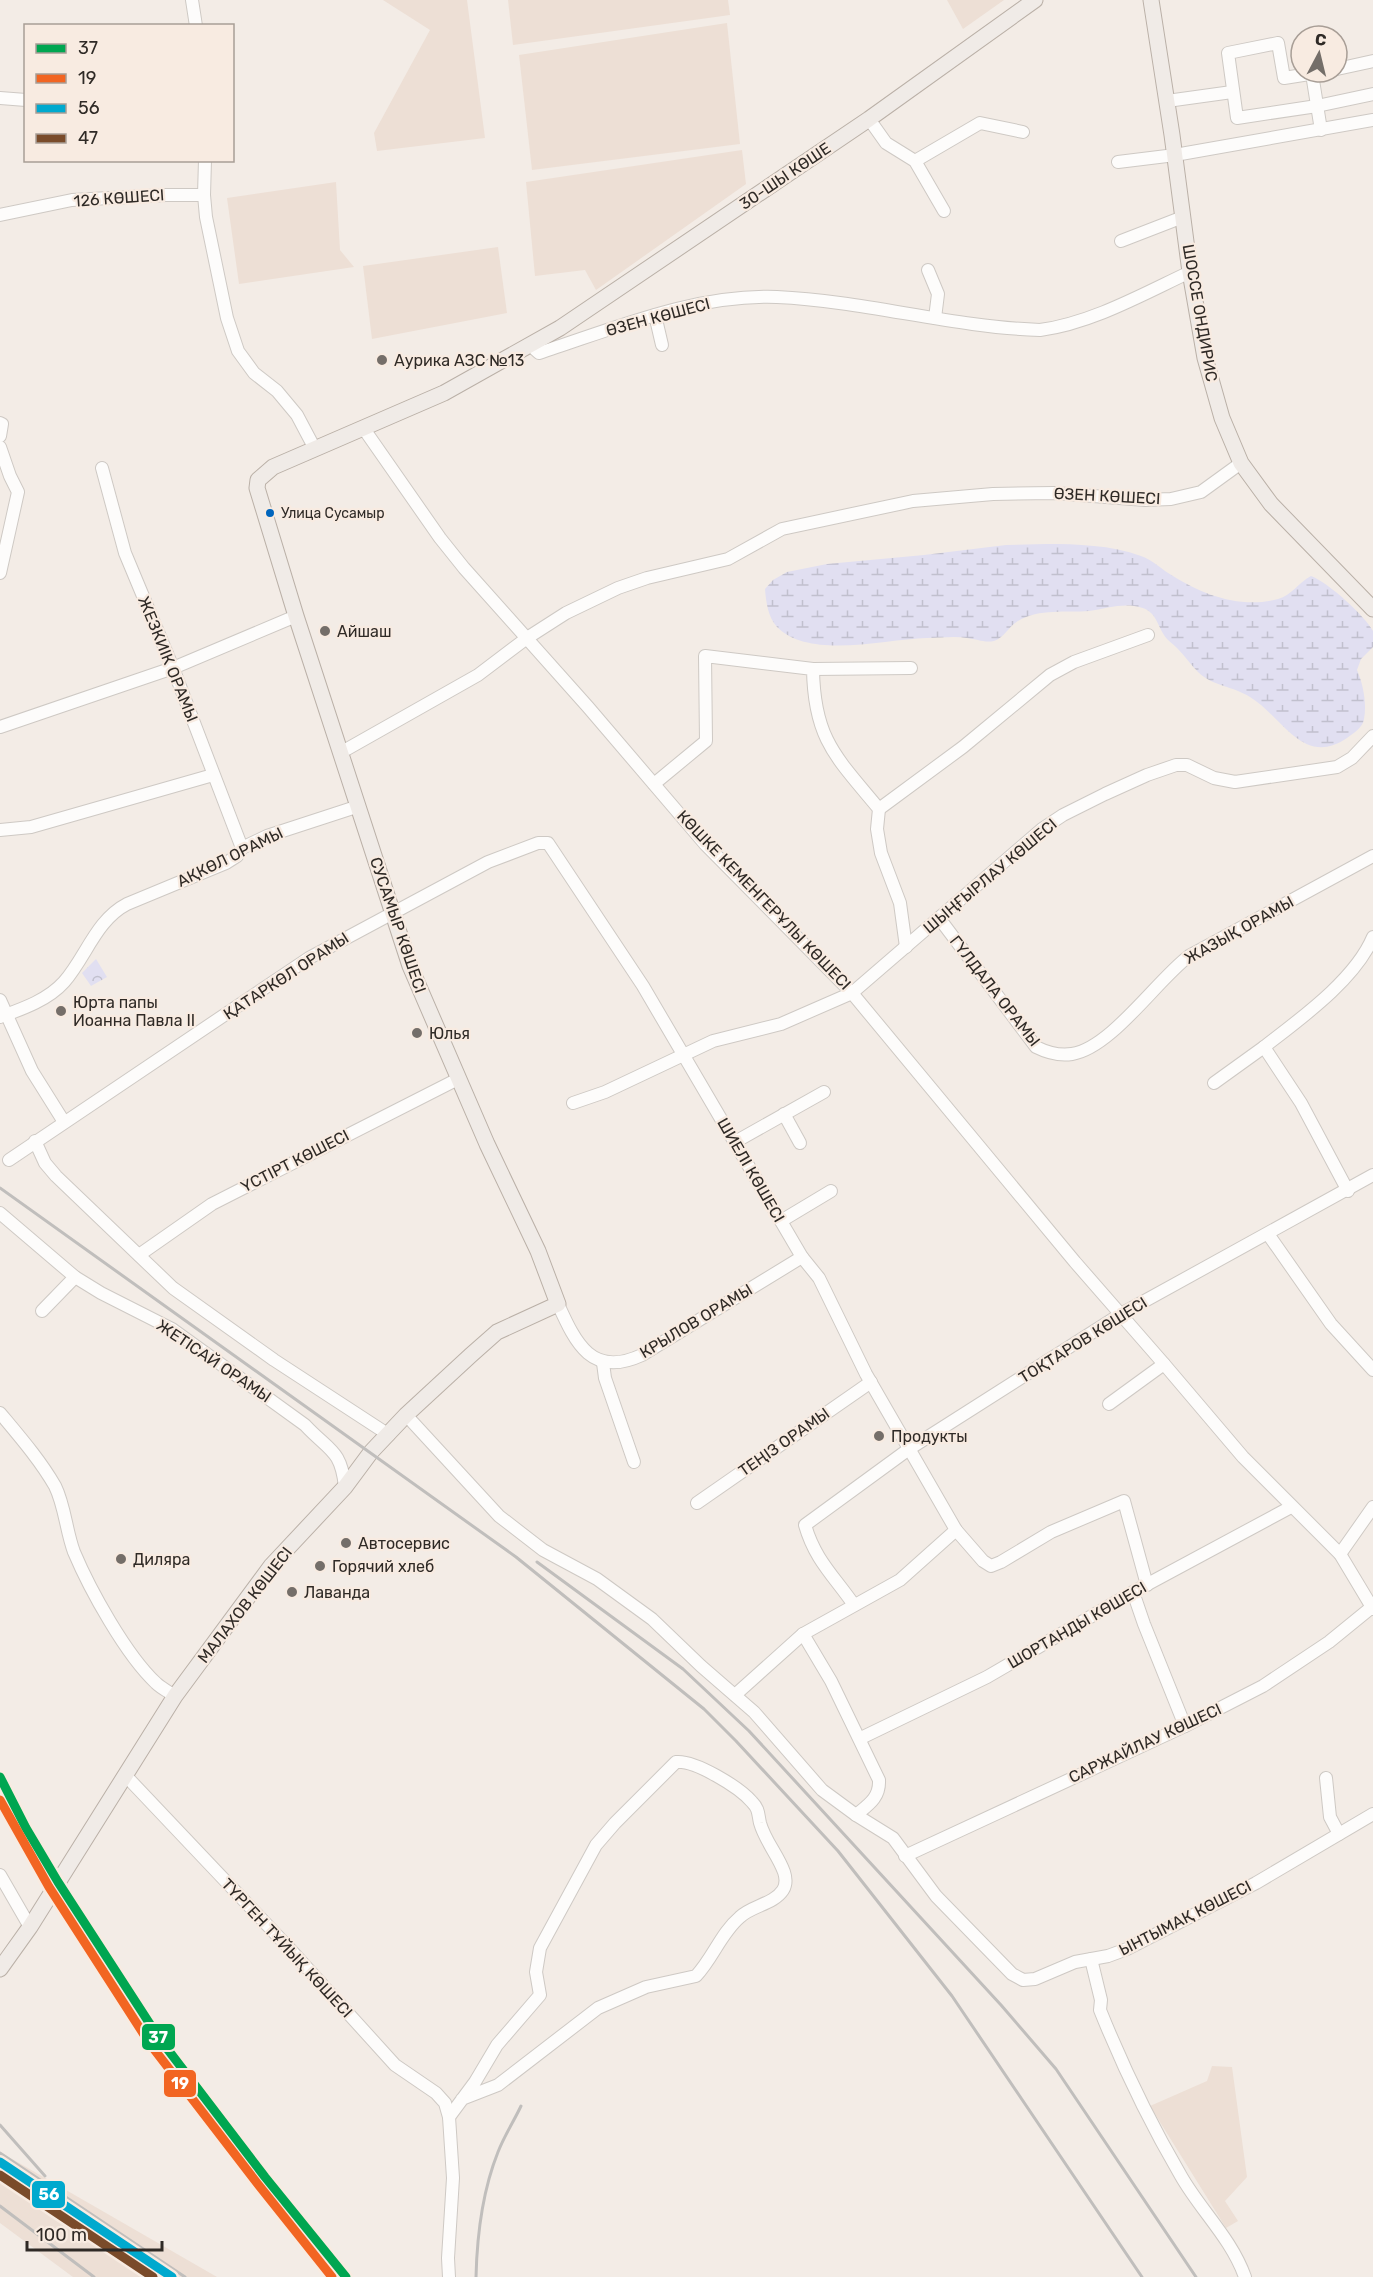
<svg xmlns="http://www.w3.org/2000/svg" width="1373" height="2277" viewBox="0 0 1373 2277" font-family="Rubik,sans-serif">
  <defs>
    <pattern id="wetland-marsh" width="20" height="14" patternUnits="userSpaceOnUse" patternTransform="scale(1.5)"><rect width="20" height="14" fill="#e1dff1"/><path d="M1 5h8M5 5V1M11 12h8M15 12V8" fill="none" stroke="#c1c0ce"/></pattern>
    <pattern id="park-crowns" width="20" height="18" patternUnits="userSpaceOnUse" patternTransform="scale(1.5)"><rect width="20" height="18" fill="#e1dff1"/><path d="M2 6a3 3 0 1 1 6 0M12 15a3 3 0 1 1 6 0" fill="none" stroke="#c1c0ce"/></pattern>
  </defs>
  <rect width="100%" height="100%" fill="#f3ece6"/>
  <g fill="#eddfd5">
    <polygon points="383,0 467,0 485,138 377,151 374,133 430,30"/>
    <polygon points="508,0 728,0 730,15 513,45"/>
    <polygon points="947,0 1004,0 963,29"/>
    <polygon points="727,23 740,144 532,170 519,55"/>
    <polygon points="742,150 746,184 596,290 585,270 535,276 526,182"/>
    <polygon points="336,182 340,250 354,267 239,284 227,198"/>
    <polygon points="498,247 507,313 372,339 363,266"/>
    <polygon points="1212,2066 1232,2067 1247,2177 1225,2201 1238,2221 1226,2228 1150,2106 1207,2081"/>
    <polygon points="0,2152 217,2277 73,2277 0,2223"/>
  </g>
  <path fill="url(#wetland-marsh)" d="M1046 544C1077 544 1111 545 1141 556 1153 560 1162 570 1173 576 1203 595 1241 609 1278 599 1292 595 1298 583 1311 576 1329 583 1364 615 1373 631V647L1361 659 1357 670C1363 684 1367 703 1364 719 1363 727 1354 733 1347 738 1303 768 1283 717 1250 697 1233 686 1214 687 1198 672 1190 664 1185 656 1177 648 1174 645 1170 642 1167 639 1155 624 1158 609 1134 606 1119 604 1104 609 1089 611 1067 613 1039 608 1018 621 1009 626 1004 638 994 641 984 643 977 639 967 638 954 636 940 638 927 638 885 639 810 660 777 627 768 617 766 602 765 589L773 580 787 572 827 564 924 555 1006 545Z"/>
  <polygon fill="url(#park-crowns)" points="96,959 107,977 91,986 82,973"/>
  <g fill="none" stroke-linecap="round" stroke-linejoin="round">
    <g stroke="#cec9c4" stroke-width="14">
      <g id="minor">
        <polyline points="192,0 196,26"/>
        <polyline points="1337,69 1373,61"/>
        <polyline points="1322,72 1284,78 1278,43 1228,53 1237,118 1317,106 1373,94"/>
        <polyline points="1312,74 1321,130"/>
        <polyline points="0,98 26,100"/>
        <polyline points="1167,101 1232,92"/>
        <polyline points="869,119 886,143 915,161 944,211"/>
        <polyline points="915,161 980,123 1023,132"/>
        <polyline points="1118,162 1175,155 1373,120"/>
        <polyline points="204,195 206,217 227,318 238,351 254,373 277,391 297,415 315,449"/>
        <polyline points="0,215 72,200 166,195 204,195 205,160"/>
        <polyline points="1121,241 1183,217"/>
        <polyline points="928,270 938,294 935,318"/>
        <polyline points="655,315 662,345"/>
        <path d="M530 345 539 353C616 328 695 294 777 297 865 301 952 327 1040 330 1092 323 1143 294 1190 272"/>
        <polyline points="0,423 2,424 0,436"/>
        <polyline points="364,429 440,538 464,568 588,707 705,844 852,993 1075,1262 1164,1364 1243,1457 1340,1554 1373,1609"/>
        <polyline points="0,447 10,476 18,492 0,573"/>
        <polyline points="102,468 125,553 173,668 242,848"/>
        <polyline points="813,669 911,668"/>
        <polyline points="0,727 173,668 296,616"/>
        <polyline points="340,753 478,675 527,638 566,613 618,588 647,578 728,559 782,529 913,501 993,494 1054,493 1145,500 1171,499 1201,492 1241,463"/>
        <path d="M654 784 706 741 705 656 813 669C814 739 836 757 879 809L877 829 881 853 900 903 906 947"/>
        <polyline points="879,809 963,747 1050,675 1074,662 1148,635"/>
        <polyline points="0,830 31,827 213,775"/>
        <path d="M939 918 1036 1047C1048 1053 1059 1056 1072 1054 1111 1048 1157 980 1189 956L1373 856"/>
        <polyline points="0,1000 32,1071 64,1122"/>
        <path d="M0 1017C22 1009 48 1000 64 982 86 957 96 920 127 904L226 863 237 856 242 848 267 836 359 806"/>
        <polyline points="1214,1083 1264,1047"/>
        <polyline points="573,1103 605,1092 713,1041 781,1024 852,993 1042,829 1063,815 1105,794 1147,775 1176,765 1187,765 1214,778 1235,782 1337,767 1352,758 1373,736"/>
        <polyline points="784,1114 800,1143"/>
        <polyline points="35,1141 45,1163 56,1176 173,1288 274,1360 389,1435"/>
        <polyline points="735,1142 824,1092"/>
        <polyline points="9,1160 309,958 488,862 538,843 548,843 643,986 802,1257 819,1278 866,1374 956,1530 983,1561 991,1566 1001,1562 1051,1532 1124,1501 1147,1585"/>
        <path d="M1348 1191 1301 1103 1264 1047C1300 1019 1355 980 1373 937"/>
        <path d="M0 1213 75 1277 101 1293 172 1329 305 1425C329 1451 341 1449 345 1487"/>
        <polyline points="781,1221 831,1191"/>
        <polyline points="1268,1234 1331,1324 1373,1370"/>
        <polyline points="139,1255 212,1204 458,1079"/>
        <path d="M558 1304C576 1344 592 1378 642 1355L802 1257"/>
        <polyline points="42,1311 75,1277"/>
        <polyline points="603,1363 605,1378 634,1462"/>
        <polyline points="1109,1404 1164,1364"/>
        <path d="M0 1413C20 1437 40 1460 55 1486 65 1506 66 1531 74 1552 90 1590 126 1655 156 1683 161 1688 169 1692 175 1696"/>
        <polyline points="406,1415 499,1516 543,1550 597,1579 652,1619 701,1666 754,1712 822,1790 856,1815"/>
        <polyline points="697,1503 871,1382"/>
        <polyline points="1340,1554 1373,1507"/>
        <polyline points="1133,1592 1144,1624 1185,1726"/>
        <path d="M854 1605C834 1576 815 1560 805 1525L909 1449 1121 1314 1373 1175"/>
        <path d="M803 1634 831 1681 879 1780C880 1798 868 1805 856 1815L893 1838 936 1896 1012 1974 1023 1980 1035 1979 1075 1962 1108 1956 1127 1949 1256 1883 1373 1814"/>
        <polyline points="735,1695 803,1634 900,1580 956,1530"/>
        <polyline points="861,1738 987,1677 1133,1592 1291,1507"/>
        <polyline points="126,1776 289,1948 395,2065 436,2093 445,2103 449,2117 453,2178 448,2258 449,2277"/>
        <polyline points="1326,1778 1330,1817 1339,1834"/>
        <polyline points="905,1856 1185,1726 1263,1686 1329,1642 1372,1607"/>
        <polyline points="0,1875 30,1927"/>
        <path d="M1091 1959 1101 2000 1100 2010C1123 2067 1150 2123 1181 2176 1201 2211 1231 2238 1245 2277"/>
        <path d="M449 2117 475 2082 497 2045 540 1995 536 1972 540 1948 596 1845 615 1823 676 1762C695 1760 739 1787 752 1802 759 1809 758 1814 760 1823 765 1841 778 1855 784 1872 786 1878 786 1885 783 1890 774 1904 751 1906 740 1917 721 1933 713 1958 696 1976L646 1987 598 2008 498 2085 462 2099"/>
      </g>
    </g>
    <g stroke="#bab0a7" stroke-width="17">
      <g id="major">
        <polyline points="1151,0 1172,135 1190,272 1205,358 1222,418 1241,463 1271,504 1373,609"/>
        <polyline points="0,1969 30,1927 175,1696 271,1566 345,1487 371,1452 406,1415 471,1355 497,1332 558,1304 538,1251 487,1144 410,966 296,616 257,488 258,480 273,467 444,393 560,328 869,119 1035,0"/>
      </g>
    </g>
    <use href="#minor" stroke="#fdfcfb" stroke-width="12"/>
    <use href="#major" stroke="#f0ebe7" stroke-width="15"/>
    <g stroke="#c0bebc" stroke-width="3">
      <polyline points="0,1188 516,1557 704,1709 736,1741 838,1851 952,1996 1142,2277"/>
      <polyline points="537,1562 683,1669 749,1731 1001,2005 1056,2069 1196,2277"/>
      <polyline points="0,2125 45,2176"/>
      <polyline points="0,2153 185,2277"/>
      <polyline points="0,2206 94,2277"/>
      <path d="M476 2277C477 2235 482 2192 498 2152 504 2136 514 2121 521 2106"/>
    </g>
    <g stroke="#f8ebe1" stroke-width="14">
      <polyline id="rail-1" points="0,1777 26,1828 58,1882 159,2038 265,2177 346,2277"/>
    </g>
    <g stroke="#f8ebe1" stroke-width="14">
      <polyline id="rail-2" points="0,1800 49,1887 150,2044 257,2183 332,2277"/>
    </g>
    <g stroke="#f8ebe1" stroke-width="14">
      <polyline id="rail-3" points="0,2162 172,2277"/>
    </g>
    <g stroke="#f8ebe1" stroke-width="14">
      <polyline id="rail-4" points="0,2175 153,2277"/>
    </g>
    <use href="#rail-1" stroke="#00a651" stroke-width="9"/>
    <use href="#rail-2" stroke="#f26522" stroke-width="9"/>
    <use href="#rail-3" stroke="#00a9ce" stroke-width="9"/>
    <use href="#rail-4" stroke="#7a4b2a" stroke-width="9"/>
  </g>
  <g fill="#746e69" stroke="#f8ebe1" stroke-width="2">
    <circle cx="382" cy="360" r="6"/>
    <circle cx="325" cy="631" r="6"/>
    <circle cx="61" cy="1011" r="6"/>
    <circle cx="417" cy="1033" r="6"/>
    <circle cx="879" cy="1436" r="6"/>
    <circle cx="346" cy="1543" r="6"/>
    <circle cx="121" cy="1559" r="6"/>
    <circle cx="320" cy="1566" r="6"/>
    <circle cx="292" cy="1592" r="6"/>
  </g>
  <circle fill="#0065bd" stroke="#f8ebe1" stroke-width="2" cx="270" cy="513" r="5"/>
  <g text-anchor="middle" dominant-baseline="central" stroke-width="4.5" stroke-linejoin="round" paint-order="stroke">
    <g font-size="14" fill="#2f2a26" stroke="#f8ebe1" text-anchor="start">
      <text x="281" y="513">Улица Сусамыр</text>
    </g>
    <g font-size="16" fill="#2f2a26" stroke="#f8ebe1">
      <text transform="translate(785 176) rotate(-34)">30-ШЫ КӨШЕ</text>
      <text transform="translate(119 198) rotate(-4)">126 КӨШЕСІ</text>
      <text transform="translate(1200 313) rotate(80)">ШОССЕ ОНДИРИС</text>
      <text transform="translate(658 317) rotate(-15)">ӨЗЕН КӨШЕСІ</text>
      <text transform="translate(1107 496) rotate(3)">ӨЗЕН КӨШЕСІ</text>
      <text transform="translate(168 659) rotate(68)">ЖЕЗКИІК ОРАМЫ</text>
      <text transform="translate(230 857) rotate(-26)">АҚКӨЛ ОРАМЫ</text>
      <text transform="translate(990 876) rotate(-40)">ШЫҢҒЫРЛАУ КӨШЕСІ</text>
      <text transform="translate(764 900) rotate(46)">КӨШКЕ КЕМЕНГЕРҰЛЫ КӨШЕСІ</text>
      <text transform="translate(398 925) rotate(71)">СУСАМЫР КӨШЕСІ</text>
      <text transform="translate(1239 930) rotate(-29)">ЖАЗЫҚ ОРАМЫ</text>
      <text transform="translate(286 976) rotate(-33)">ҚАТАРКӨЛ ОРАМЫ</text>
      <text transform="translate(995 991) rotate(52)">ГҮЛДАЛА ОРАМЫ</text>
      <text transform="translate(295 1161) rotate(-27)">ҮСТІРТ КӨШЕСІ</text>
      <text transform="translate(751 1170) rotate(60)">ШИЕЛІ КӨШЕСІ</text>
      <text transform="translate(696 1321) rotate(-31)">КРЫЛОВ ОРАМЫ</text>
      <text transform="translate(1083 1340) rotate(-32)">ТОҚТАРОВ КӨШЕСІ</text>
      <text transform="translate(214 1361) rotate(34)">ЖЕТІСАЙ ОРАМЫ</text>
      <text transform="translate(784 1442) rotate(-35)">ТЕҢІЗ ОРАМЫ</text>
      <text transform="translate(245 1605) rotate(-52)">МАЛАХОВ КӨШЕСІ</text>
      <text transform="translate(1077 1625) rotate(-30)">ШОРТАНДЫ КӨШЕСІ</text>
      <text transform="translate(1145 1743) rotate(-25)">САРЖАЙЛАУ КӨШЕСІ</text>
      <text transform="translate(1185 1918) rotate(-27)">ЫНТЫМАҚ КӨШЕСІ</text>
      <text transform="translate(287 1948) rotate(47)">ТҮРГЕН ТҰЙЫҚ КӨШЕСІ</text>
    </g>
    <g font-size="16" fill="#2f2a26" stroke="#f8ebe1" text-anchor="start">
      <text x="394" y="360">Аурика АЗС №13</text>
      <text x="337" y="631">Айшаш</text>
      <text x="73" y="1002">Юрта папы<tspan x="73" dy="18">Иоанна Павла II</tspan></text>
      <text x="429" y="1033">Юлья</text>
      <text x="891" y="1436">Продукты</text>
      <text x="358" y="1543">Автосервис</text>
      <text x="133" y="1559">Диляра</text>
      <text x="332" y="1566">Горячий хлеб</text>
      <text x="304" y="1592">Лаванда</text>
    </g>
  </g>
  <g stroke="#f8ebe1" stroke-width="2">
    <rect x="141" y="2023" width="35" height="28" rx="6" fill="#00a651"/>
    <rect x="163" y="2069" width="34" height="29" rx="6" fill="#f26522"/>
    <rect x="31" y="2180" width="35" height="29" rx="6" fill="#00a9ce"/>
  </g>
  <g font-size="16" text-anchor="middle" font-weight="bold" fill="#fff">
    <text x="158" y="2043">37</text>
    <text x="180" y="2089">19</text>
    <text x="49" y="2200">56</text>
  </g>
  <rect x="24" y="24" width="210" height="138" fill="#f8ebe1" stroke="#a89e96" stroke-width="1.5"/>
  <rect x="36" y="44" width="30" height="9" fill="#00a651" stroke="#a89e96" stroke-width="1.5"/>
  <text x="78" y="54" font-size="18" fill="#2f2a26">37</text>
  <rect x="36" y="74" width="30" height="9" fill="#f26522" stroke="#a89e96" stroke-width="1.5"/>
  <text x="78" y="84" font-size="18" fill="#2f2a26">19</text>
  <rect x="36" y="104" width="30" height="9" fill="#00a9ce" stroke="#a89e96" stroke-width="1.5"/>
  <text x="78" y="114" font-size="18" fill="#2f2a26">56</text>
  <rect x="36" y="134" width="30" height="9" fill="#7a4b2a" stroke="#a89e96" stroke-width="1.5"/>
  <text x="78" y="144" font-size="18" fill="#2f2a26">47</text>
  <g transform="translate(1319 54) rotate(7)"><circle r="28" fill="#f8ebe1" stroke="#a89e96" stroke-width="1.5"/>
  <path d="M0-4.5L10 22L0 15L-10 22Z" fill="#746e69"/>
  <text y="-9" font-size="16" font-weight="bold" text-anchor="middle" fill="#2f2a26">С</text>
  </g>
  <path d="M27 2241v9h135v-9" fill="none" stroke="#2f2a26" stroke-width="3"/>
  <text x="36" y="2241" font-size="18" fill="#2f2a26" stroke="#f8ebe1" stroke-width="4.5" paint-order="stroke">100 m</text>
</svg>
